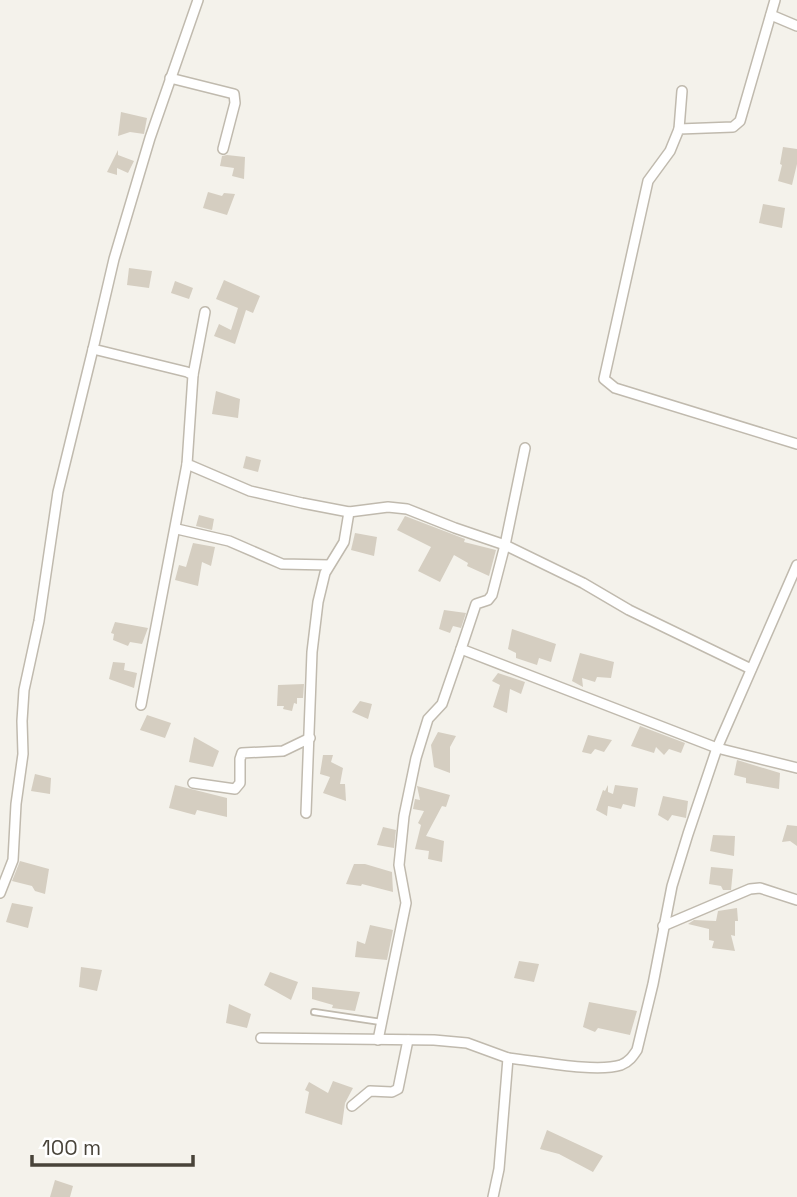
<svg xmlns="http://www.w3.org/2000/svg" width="797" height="1197" viewBox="0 0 797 1197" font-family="'Space Grotesk',sans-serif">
  <rect width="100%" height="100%" fill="#f4f2eb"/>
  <g fill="#d5cec1">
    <polygon points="121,112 147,118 144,134 130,132 118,136"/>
    <polygon points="783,147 797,149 797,164 792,185 778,181 782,165 780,164"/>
    <polygon points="118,150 118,155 134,161 128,173 117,168 117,175 107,172"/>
    <polygon points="227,155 245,157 244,179 232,176 234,168 220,166 222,156"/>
    <polygon points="208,192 222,196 224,193 235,194 227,215 203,208"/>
    <polygon points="763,204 785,208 782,228 759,223"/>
    <polygon points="129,268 152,271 149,288 127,285"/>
    <polygon points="224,280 260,296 253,313 246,310 235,344 214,336 219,324 231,330 238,308 216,299"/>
    <polygon points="175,281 193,288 189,299 171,293"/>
    <polygon points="216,391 240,399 238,418 212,414"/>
    <polygon points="246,456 261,460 258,472 243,468"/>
    <polygon points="199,515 214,519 212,530 196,526"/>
    <polygon points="405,516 465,539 464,542 496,550 489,576 467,566 468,563 454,555 440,582 418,571 431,547 397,530"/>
    <polygon points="355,533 377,537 374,556 351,550"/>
    <polygon points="193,543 215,547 211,566 202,562 198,586 175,580 179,565 186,567"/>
    <polygon points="444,610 466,613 461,628 453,626 450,633 439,629"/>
    <polygon points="115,622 148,628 142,644 130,642 128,646 113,640 114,634 111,633"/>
    <polygon points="512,629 556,644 551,662 539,658 537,665 516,658 516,653 508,649"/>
    <polygon points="580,653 614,662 611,678 597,677 595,682 582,678 583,687 572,681"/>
    <polygon points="113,662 125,663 124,670 137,673 134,688 109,679"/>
    <polygon points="498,673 525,682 521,694 510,689 507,713 493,707 500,685 492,681"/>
    <polygon points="304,684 303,698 297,698 297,704 294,703 292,711 283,709 284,706 277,706 278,685"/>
    <polygon points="360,701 372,704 368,719 352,712"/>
    <polygon points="147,715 171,723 165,738 140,730"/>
    <polygon points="640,726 685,743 681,753 669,749 664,755 656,747 654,753 631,746"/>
    <polygon points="438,732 456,736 450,747 450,773 434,767 431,745"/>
    <polygon points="588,735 612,740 604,752 595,749 591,754 582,752"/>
    <polygon points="194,737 219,751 213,767 189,762"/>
    <polygon points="323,755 333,755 331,762 343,768 340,784 345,784 346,801 323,793 330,777 320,774"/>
    <polygon points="737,760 780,773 779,789 746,783 746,778 734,775"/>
    <polygon points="35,774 51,778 50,794 31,791"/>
    <polygon points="175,785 227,798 227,817 197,810 195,815 169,808"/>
    <polygon points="608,785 608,792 613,794 615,785 638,788 635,807 623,804 621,809 608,806 607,816 596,810 603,790 605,791"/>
    <polygon points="417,786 450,795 446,807 442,806 426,836 444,841 442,862 428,859 429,851 415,849 421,825 418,823 424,811 413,809 415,799 420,800"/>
    <polygon points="663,796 688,801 686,818 672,815 668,821 658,815"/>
    <polygon points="787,825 797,826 797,846 790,841 782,842"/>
    <polygon points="383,827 396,830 394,848 377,845"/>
    <polygon points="713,835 735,836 734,856 710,851"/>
    <polygon points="20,861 49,869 45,894 35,891 32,886 12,881"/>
    <polygon points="354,864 365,864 392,872 393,892 362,884 361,886 346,884"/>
    <polygon points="711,867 733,869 731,890 723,890 721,886 709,884"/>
    <polygon points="12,903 33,907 28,928 6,922"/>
    <polygon points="737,908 738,921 735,921 735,936 731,935 735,951 712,948 714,941 709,940 709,929 688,924 694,920 716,921 718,911"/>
    <polygon points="370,925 393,930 387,960 355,957 357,941 365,944"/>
    <polygon points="519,961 539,964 534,982 514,978"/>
    <polygon points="81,967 102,970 97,991 79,987"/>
    <polygon points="270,972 298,982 291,1000 264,985"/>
    <polygon points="312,987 360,992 355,1011 332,1008 333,1005 312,999"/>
    <polygon points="589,1002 637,1011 630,1035 598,1028 595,1032 583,1027"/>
    <polygon points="229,1004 251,1014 247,1028 226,1023"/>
    <polygon points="333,1081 353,1088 345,1103 342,1125 305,1113 309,1092 305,1090 309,1082 328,1093"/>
    <polygon points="547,1130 603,1156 593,1172 559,1154 540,1149"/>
    <polygon points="55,1180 73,1186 70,1197 50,1197"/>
  </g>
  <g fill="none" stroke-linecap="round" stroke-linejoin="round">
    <g stroke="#c0baae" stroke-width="8">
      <polyline id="service" points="314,1012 381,1022"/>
    </g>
    <g stroke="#c0baae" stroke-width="12">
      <g id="minor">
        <polyline points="198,0 150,138 114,259 93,349 187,372 193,375 187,464 250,491 302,503 349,512 388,507 407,509 455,528 505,545 583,583 629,610 751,669"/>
        <polyline points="775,0 740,121 733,127 679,129 670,151 648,181 604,379 615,388 797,444"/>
        <polyline points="771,15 797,26"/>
        <polyline points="170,78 234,94 235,103 223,149"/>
        <polyline points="679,129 682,91"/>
        <polyline points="193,375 205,312"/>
        <polyline points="525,448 505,545 492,595 488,600 476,604 461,649 717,748 797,768"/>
        <polyline points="177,529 229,541 282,564 329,565"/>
        <polyline points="141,705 187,464"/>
        <polyline points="193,783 235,789 240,783 240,759 242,753 283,751 310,738"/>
        <polyline points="306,813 312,652 318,602 325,573 344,542 349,512"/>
        <polyline points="0,893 13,860 16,804 23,754 22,721 24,690 39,621 58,492 93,349"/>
        <polyline points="663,926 750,889 760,888 797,900"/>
        <polyline points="261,1038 434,1040 467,1043 508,1058"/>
        <polyline points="378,1040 406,903 399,865 404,816 416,758 428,719 442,704 461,649"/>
        <polyline points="352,1106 370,1091 392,1092 398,1089 408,1040"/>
        <path d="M493 1197 499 1169 508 1058C537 1061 596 1073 621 1065 629 1062 633 1056 637 1050L653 984 672 886 688 834 717 748 797 565"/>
      </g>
    </g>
    <use href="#service" stroke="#fff" stroke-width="4.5"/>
    <use href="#minor" stroke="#fff" stroke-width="9"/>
  </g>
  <path d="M32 1155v10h161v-10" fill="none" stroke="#484339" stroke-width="3.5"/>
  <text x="42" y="1155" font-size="21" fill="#484339" stroke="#ffffff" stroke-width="5" paint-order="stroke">100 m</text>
</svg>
